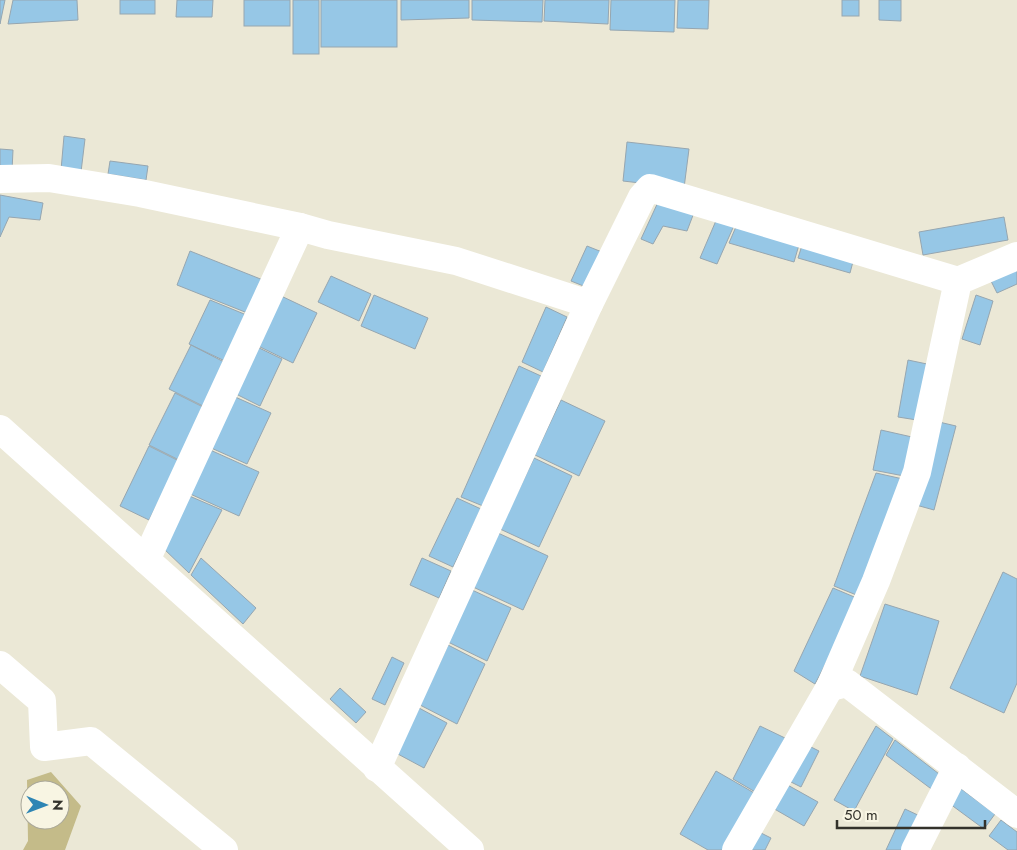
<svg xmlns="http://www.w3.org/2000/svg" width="1017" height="850" viewBox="0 0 1017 850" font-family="Jost,sans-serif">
  <rect width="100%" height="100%" fill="#ebe8d6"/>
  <path fill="#c4bb89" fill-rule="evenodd" d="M51 772 81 806 65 850H23L28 841 27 780ZM30 790H60V820H30Z"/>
  <g fill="#96c7e6" stroke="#96a6b0">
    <polygon points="0,0 5,0 0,24"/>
    <polygon points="13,0 77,0 78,20 8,24"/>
    <rect x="120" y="0" width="35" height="14"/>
    <polygon points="177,0 213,0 212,17 176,17"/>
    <rect x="244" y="0" width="46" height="26"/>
    <rect x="293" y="0" width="26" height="54"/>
    <rect x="321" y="0" width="76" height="47"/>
    <polygon points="401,0 469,0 469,18 401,20"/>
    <polygon points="472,0 543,0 542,22 472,20"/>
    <polygon points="545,0 609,0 608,24 544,21"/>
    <polygon points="611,0 675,0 674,32 610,30"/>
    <polygon points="678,0 709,0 708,29 677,28"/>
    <rect x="842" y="0" width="17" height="16"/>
    <polygon points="879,0 901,0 901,21 879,20"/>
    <polygon points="64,136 85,139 81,172 61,170"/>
    <polygon points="627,142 689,149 684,188 623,181"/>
    <polygon points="0,149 13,150 12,171 0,170"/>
    <polygon points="110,161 148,166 146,180 108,174"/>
    <polygon points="0,195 43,203 40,220 9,217 0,237"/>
    <polygon points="659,200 695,210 687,231 663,226 653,244 641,239"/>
    <polygon points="718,216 736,221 717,264 700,258"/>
    <polygon points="1004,217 1008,240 923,255 919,232"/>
    <polygon points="738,222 801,238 794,262 729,243"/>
    <polygon points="804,239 855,254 850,273 798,258"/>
    <polygon points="587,246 602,252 586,287 571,281"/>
    <polygon points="190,251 263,280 250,314 177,285"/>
    <polygon points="1017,268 1017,284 997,293 991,281"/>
    <polygon points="331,276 371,294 359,321 318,302"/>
    <polygon points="279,295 317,313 293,363 256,345"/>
    <polygon points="374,295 428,318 415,349 361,326"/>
    <polygon points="976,295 993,301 980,345 962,339"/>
    <polygon points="210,300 249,316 227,362 189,344"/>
    <polygon points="546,307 567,317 543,372 522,362"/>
    <polygon points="191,345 226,363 205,407 169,389"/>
    <polygon points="255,346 282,359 260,406 234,393"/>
    <polygon points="908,360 927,364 917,420 898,417"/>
    <polygon points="519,366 541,376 483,506 461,497"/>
    <polygon points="175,393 205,408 179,460 149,445"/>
    <polygon points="233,396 271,413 247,464 209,447"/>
    <polygon points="561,400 605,421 579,476 535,455"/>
    <polygon points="939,422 956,426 934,510 916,505"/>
    <polygon points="881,430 912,437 904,476 873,470"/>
    <polygon points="149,446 179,461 149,520 120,506"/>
    <polygon points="208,449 259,472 239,516 188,493"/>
    <polygon points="534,458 572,476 539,547 500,529"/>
    <polygon points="876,473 903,479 859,596 834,586"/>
    <polygon points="187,495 222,510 189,573 163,548"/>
    <polygon points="457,498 481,509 453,567 429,556"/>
    <polygon points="498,533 548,556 523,610 473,587"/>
    <polygon points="201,558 256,608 243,624 191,575"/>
    <polygon points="422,558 451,571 439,598 410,585"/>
    <polygon points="1003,572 1017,579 1017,683 1004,713 950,688"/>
    <polygon points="833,588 859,599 815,684 794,671"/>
    <polygon points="472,590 511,608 487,661 448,642"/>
    <polygon points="885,604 939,621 917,695 860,676"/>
    <polygon points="448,645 485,664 457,724 420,705"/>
    <polygon points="392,657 404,663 385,705 372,699"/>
    <polygon points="340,688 366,712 356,723 330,699"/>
    <polygon points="419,708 447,723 424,768 396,753"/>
    <polygon points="760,726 785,738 757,793 733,779"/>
    <polygon points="876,726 893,739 854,811 834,800"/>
    <polygon points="895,740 943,777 934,791 886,755"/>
    <polygon points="805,744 819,751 801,787 787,780"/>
    <polygon points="716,771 756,794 724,850 708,850 680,834"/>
    <polygon points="784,783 818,802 804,826 771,807"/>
    <polygon points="956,785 995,814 984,829 946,801"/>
    <polygon points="905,809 922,817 906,850 886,850"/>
    <polygon points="1001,820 1017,832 1017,850 1008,850 989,836"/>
    <polygon points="757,831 771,838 765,850 747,850"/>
  </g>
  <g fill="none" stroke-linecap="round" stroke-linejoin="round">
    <g stroke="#fff" stroke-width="28">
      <polyline points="0,179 49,178 140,193 300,227 328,235 456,261 589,304"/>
      <polyline points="0,429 470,850"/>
      <polyline points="146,560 300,227"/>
      <polyline points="0,665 42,701 44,747 91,741 224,850"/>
      <polyline points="830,687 847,683 1017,814"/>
      <polyline points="377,768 589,304 642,197 650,188 958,281"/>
      <polyline points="736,850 830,687 876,581 917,472 958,281 1017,256"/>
      <polyline points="915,850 957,767"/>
    </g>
  </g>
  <g transform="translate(45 805) rotate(91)"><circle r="24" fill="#f8f5e3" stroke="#a9a799"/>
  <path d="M0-4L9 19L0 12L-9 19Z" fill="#2e85b4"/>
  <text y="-8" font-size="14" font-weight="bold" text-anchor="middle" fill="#33322b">N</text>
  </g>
  <path d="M837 820v8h148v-8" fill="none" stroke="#33322b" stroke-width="2.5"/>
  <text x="844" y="820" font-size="15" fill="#33322b" stroke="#f8f5e3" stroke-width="4" paint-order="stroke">50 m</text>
</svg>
